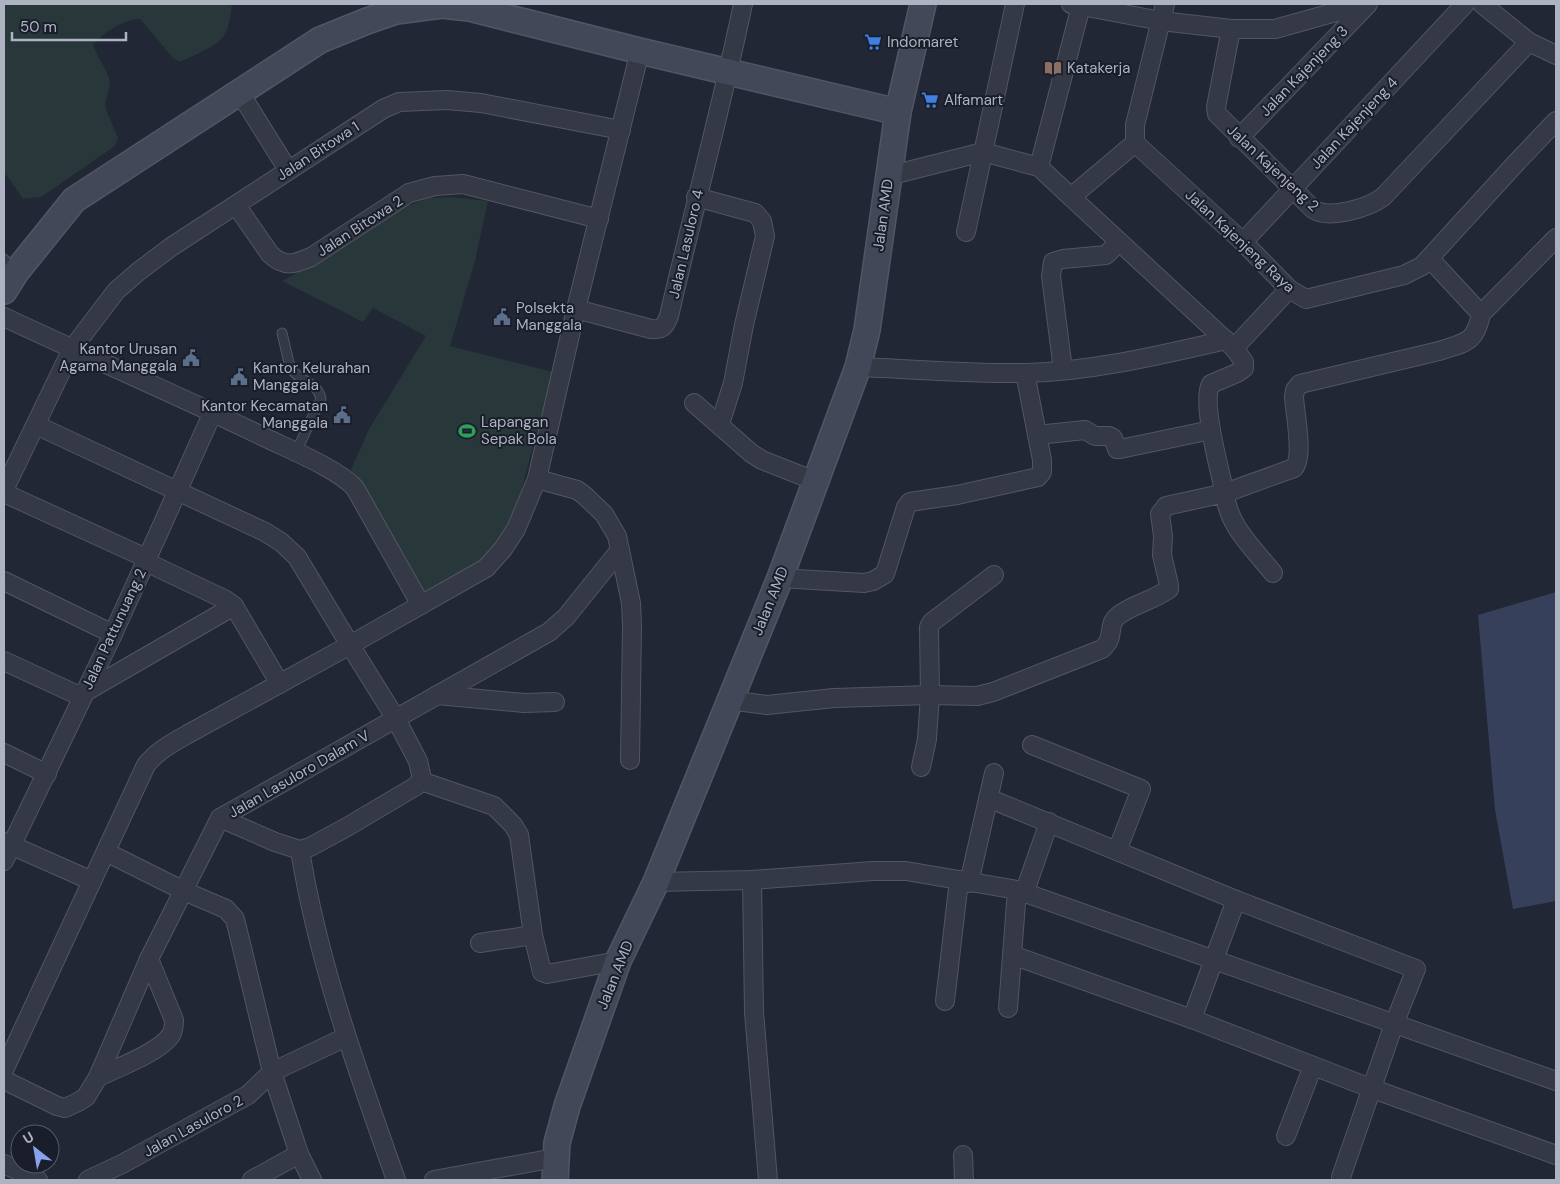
<svg xmlns="http://www.w3.org/2000/svg" width="1560" height="1184" viewBox="0 0 1560 1184" font-family="'DM Sans',sans-serif">
  <rect width="100%" height="100%" fill="#212734"/>
  <g fill="#27373a">
    <path d="M4 4H232C230 15 230 29 222 38 213 48 192 56 180 62L173 58 140 19C127 18 99 34 93 46L109 77 110 85 105 104 107 112 118 138 115 146 41 197 23 199 8 177 4 173Z"/>
    <polygon points="452,197 488,201 475,261 450,346 553,372 516,510 487,558 423,596 350,472 369,429 426,336 373,308 363,322 282,281 339,251 404,207 429,198"/>
  </g>
  <polygon fill="#36405b" points="1556,592 1556,901 1513,909 1495,810 1478,615"/>
  <g fill="none" stroke-linecap="round" stroke-linejoin="round">
    <g stroke="#525663" stroke-width="11">
      <g id="lane">
        <polyline points="4,259 16,272"/>
        <path d="M282 333 290 367C298 382 318 381 321 399L296 452"/>
      </g>
    </g>
    <g stroke="#525663" stroke-width="20">
      <g id="street">
        <polyline points="1071,4 1161,21 1231,29 1275,29 1364,4"/>
        <polyline points="1165,4 1135,125 1135,143 1243,242 1289,289 1306,299 1404,275 1422,266 1516,163 1556,121"/>
        <polyline points="1482,4 1529,42 1556,55"/>
        <path d="M1231 29 1216 107 1217 114 1313 209C1329 220 1368 208 1383 197L1529 42"/>
        <polyline points="240,93 288,170"/>
        <polyline points="1239,138 1368,4"/>
        <polyline points="1039,167 1081,6"/>
        <polyline points="888,176 983,152 1039,167 1071,197 1135,143"/>
        <polyline points="696,197 755,213 762,221 765,236 744,325 733,383 720,424"/>
        <polyline points="1071,197 1234,348 1289,289"/>
        <path d="M236 205 270 254C284 268 295 264 311 257L409 193 435 186 463 184 599 219"/>
        <polyline points="966,232 1015,4"/>
        <polyline points="1243,242 1465,4"/>
        <polyline points="1430,259 1481,314 1556,238"/>
        <path d="M576 309 651 329C663 330 665 326 669 316 693 212 721 109 743 4"/>
        <path d="M4 317C91 358 180 396 266 438 291 450 338 469 355 488L421 605"/>
        <path d="M1234 348 1244 362V368L1237 373 1211 384C1201 400 1220 473 1225 493L1294 468C1304 457 1295 413 1294 397L1295 390 1300 384 1439 351C1465 342 1475 344 1481 314"/>
        <path d="M858 367C914 369 970 374 1026 373 1094 371 1160 355 1226 340"/>
        <polyline points="1063,370 1051,276 1053,262 1063,259 1106,255 1119,242"/>
        <polyline points="694,403 751,453 762,460 815,481"/>
        <polyline points="36,425 265,532 281,542 297,557 350,645 396,719 418,761 422,779 416,786 347,827 310,847 300,850 275,842 220,818"/>
        <polyline points="1037,435 1085,430 1095,436 1109,436 1113,438 1117,449 1120,449 1211,430"/>
        <polyline points="537,479 577,490 584,495 604,514 617,536 631,603 632,626 630,760"/>
        <polyline points="4,490 72,349 116,291 139,271 171,247 383,109 399,102 447,100 481,103 621,130"/>
        <polyline points="4,493 146,558"/>
        <polyline points="146,562 226,600 234,606"/>
        <polyline points="780,578 864,583 873,581 885,574 906,507 910,502 957,495 1038,477 1042,472 1042,460 1025,373"/>
        <polyline points="4,581 113,634"/>
        <polyline points="4,661 82,697"/>
        <polyline points="85,692 234,606 280,684"/>
        <polyline points="437,695 524,703 555,702"/>
        <path d="M729 700 767 705 834 698 930 695 977 696 993 692 1102 649C1117 636 1105 626 1119 615 1134 604 1154 600 1169 589V585L1162 555 1163 536 1160 514 1166 506 1225 493C1227 525 1254 549 1273 573"/>
        <polyline points="1032,745 1141,789 1117,851"/>
        <polyline points="4,753 47,774"/>
        <polyline points="921,767 927,739 930,695 929,627 932,622 994,575"/>
        <polyline points="421,781 494,806 513,825 519,835 533,935 542,972 547,974 618,961"/>
        <polyline points="988,798 1236,900 1416,969 1394,1024 1341,1177"/>
        <polyline points="4,842 92,881"/>
        <path d="M300 850C318 963 358 1072 396 1180"/>
        <polyline points="106,852 184,891 226,909 235,919 272,1072 299,1154 312,1180"/>
        <polyline points="4,861 113,634 213,412"/>
        <polyline points="752,880 754,1012 768,1180"/>
        <polyline points="656,882 752,880 873,871 906,871 1017,890 1556,1081"/>
        <polyline points="969,883 994,773"/>
        <polyline points="1024,894 1049,822"/>
        <polyline points="480,943 533,935"/>
        <polyline points="1012,955 1192,1019 1373,1089 1556,1155"/>
        <polyline points="945,1001 959,880"/>
        <polyline points="1008,1008 1017,890"/>
        <polyline points="1192,1019 1236,900"/>
        <path d="M4 1070 146 765C157 751 172 743 188 734L350 645 486 568 503 549 516 529 537 479 576 309 640 51"/>
        <path d="M98 1077C117 1068 160 1052 171 1035 174 1030 174 1025 174 1020L149 959"/>
        <polyline points="4,1080 57,1106 65,1108 78,1102 86,1097 98,1077 149,959 220,818 549,632 566,617 620,550"/>
        <polyline points="1286,1136 1313,1066"/>
        <polyline points="963,1155 964,1180"/>
        <polyline points="4,1164 38,1180"/>
        <polyline points="88,1180 122,1164 248,1095 272,1072 346,1037"/>
        <polyline points="252,1180 299,1154"/>
        <polyline points="434,1180 555,1158"/>
      </g>
    </g>
    <g stroke="#525663" stroke-width="28">
      <g id="secondary">
        <polyline points="4,291 16,272 74,200 320,40 367,21 396,11 442,5 469,8 640,51 898,112"/>
        <polyline points="555,1180 557,1143 567,1106 618,961 656,882 780,578 858,367 867,330 898,112 923,4"/>
      </g>
    </g>
    <use href="#lane" stroke="#343945" stroke-width="9"/>
    <use href="#street" stroke="#343945" stroke-width="18"/>
    <use href="#secondary" stroke="#434858" stroke-width="25"/>
  </g>
  <defs>
    <g id="supermarket-bare" transform="scale(1.35)"><path d="M-6-5.5h2.5l.6 2H6L4.5 2H-2.5L-4.4-4H-6ZM-1.5 3.2a1.3 1.3 0 1 0 .1 0ZM3 3.2a1.3 1.3 0 1 0 .1 0Z" fill="#3f7fe0" stroke="#1a1e2a" stroke-width="2.5" paint-order="stroke"/></g>
    <g id="library-bare" transform="scale(1.35)"><path d="M-6-4Q-3-5.5-.7-3.5V5Q-3 3-6 4ZM6-4Q3-5.5 .7-3.5V5Q3 3 6 4Z" fill="#8d6e63" stroke="#1a1e2a" stroke-width="2.5" paint-order="stroke"/></g>
    <g id="civic-bare" transform="scale(1.35)"><path d="M-.6-6.5H3V-4.5H.6V-3L4-1V1h2V6H-6V1h2V-1L-.6-3ZM-1.2 2.5V6h2.4V2.5Z" fill="#5c6f8a" stroke="#1a1e2a" stroke-width="2.5" paint-order="stroke"/></g>
    <g id="stadium-bare" transform="scale(1.35)"><path d="M0-5a6.5 5 0 1 0 0 10a6.5 5 0 1 0 0-10ZM-3.5-1.8h7v3.6h-7Z" fill="#2e9e5b" stroke="#1a1e2a" stroke-width="2.5" paint-order="stroke"/></g>
  </defs>
  <g fill-rule="evenodd">
    <use href="#supermarket-bare" x="873" y="42"/>
    <use href="#library-bare" x="1053" y="68"/>
    <use href="#supermarket-bare" x="930" y="100"/>
    <use href="#civic-bare" x="502" y="317"/>
    <use href="#civic-bare" x="191" y="358"/>
    <use href="#civic-bare" x="239" y="377"/>
    <use href="#civic-bare" x="342" y="415"/>
    <use href="#stadium-bare" x="467" y="431"/>
  </g>
  <g text-anchor="middle" dominant-baseline="central" stroke-width="4" stroke-linejoin="round" paint-order="stroke">
    <g font-size="15" fill="#aeb3c2" stroke="#1a1e2a" text-anchor="start">
      <text x="887" y="42">Indomaret</text>
      <text x="1067" y="68">Katakerja</text>
      <text x="944" y="100">Alfamart</text>
      <text x="516" y="308">Polsekta<tspan x="516" dy="17">Manggala</tspan></text>
      <text x="177" y="349" text-anchor="end">Kantor Urusan<tspan x="177" dy="17">Agama Manggala</tspan></text>
      <text x="253" y="368">Kantor Kelurahan<tspan x="253" dy="17">Manggala</tspan></text>
      <text x="328" y="406" text-anchor="end">Kantor Kecamatan<tspan x="328" dy="17">Manggala</tspan></text>
      <text x="481" y="422">Lapangan<tspan x="481" dy="17">Sepak Bola</tspan></text>
    </g>
    <g font-size="15" fill="#aeb3c2" stroke="#1a1e2a">
      <text transform="translate(1304 71) rotate(-46)">Jalan Kajenjeng 3</text>
      <text transform="translate(1354 123) rotate(-47)">Jalan Kajenjeng 4</text>
      <text transform="translate(318 151) rotate(-33)">Jalan Bitowa 1</text>
      <text transform="translate(1273 168) rotate(43)">Jalan Kajenjeng 2</text>
      <text transform="translate(883 215) rotate(-82)">Jalan AMD</text>
      <text transform="translate(360 226) rotate(-33)">Jalan Bitowa 2</text>
      <text transform="translate(1240 241) rotate(43)">Jalan Kajenjeng Raya</text>
      <text transform="translate(686 244) rotate(-77)">Jalan Lasuloro 4</text>
      <text transform="translate(770 601) rotate(-68)">Jalan AMD</text>
      <text transform="translate(114 629) rotate(-65)">Jalan Pattunuang 2</text>
      <text transform="translate(299 774) rotate(-30)">Jalan Lasuloro Dalam V</text>
      <text transform="translate(615 975) rotate(-68)">Jalan AMD</text>
      <text transform="translate(193 1126) rotate(-29)">Jalan Lasuloro 2</text>
    </g>
  </g>
  <rect width="1560" height="1184" fill="none" stroke="#aeb3c2" stroke-width="10"/>
  <g transform="translate(35 1149) rotate(329)"><circle r="24" fill="#1a1e2a" stroke="#555a67"/>
  <path d="M0-4L9 19L0 12L-9 19Z" fill="#87a2ee"/>
  <text y="-8" font-size="14" font-weight="bold" text-anchor="middle" fill="#aeb3c2">U</text>
  </g>
  <path d="M12 32v8h114v-8" fill="none" stroke="#aeb3c2" stroke-width="2.5"/>
  <text x="20" y="32" font-size="15" fill="#aeb3c2" stroke="#1a1e2a" stroke-width="4" paint-order="stroke">50 m</text>
</svg>
